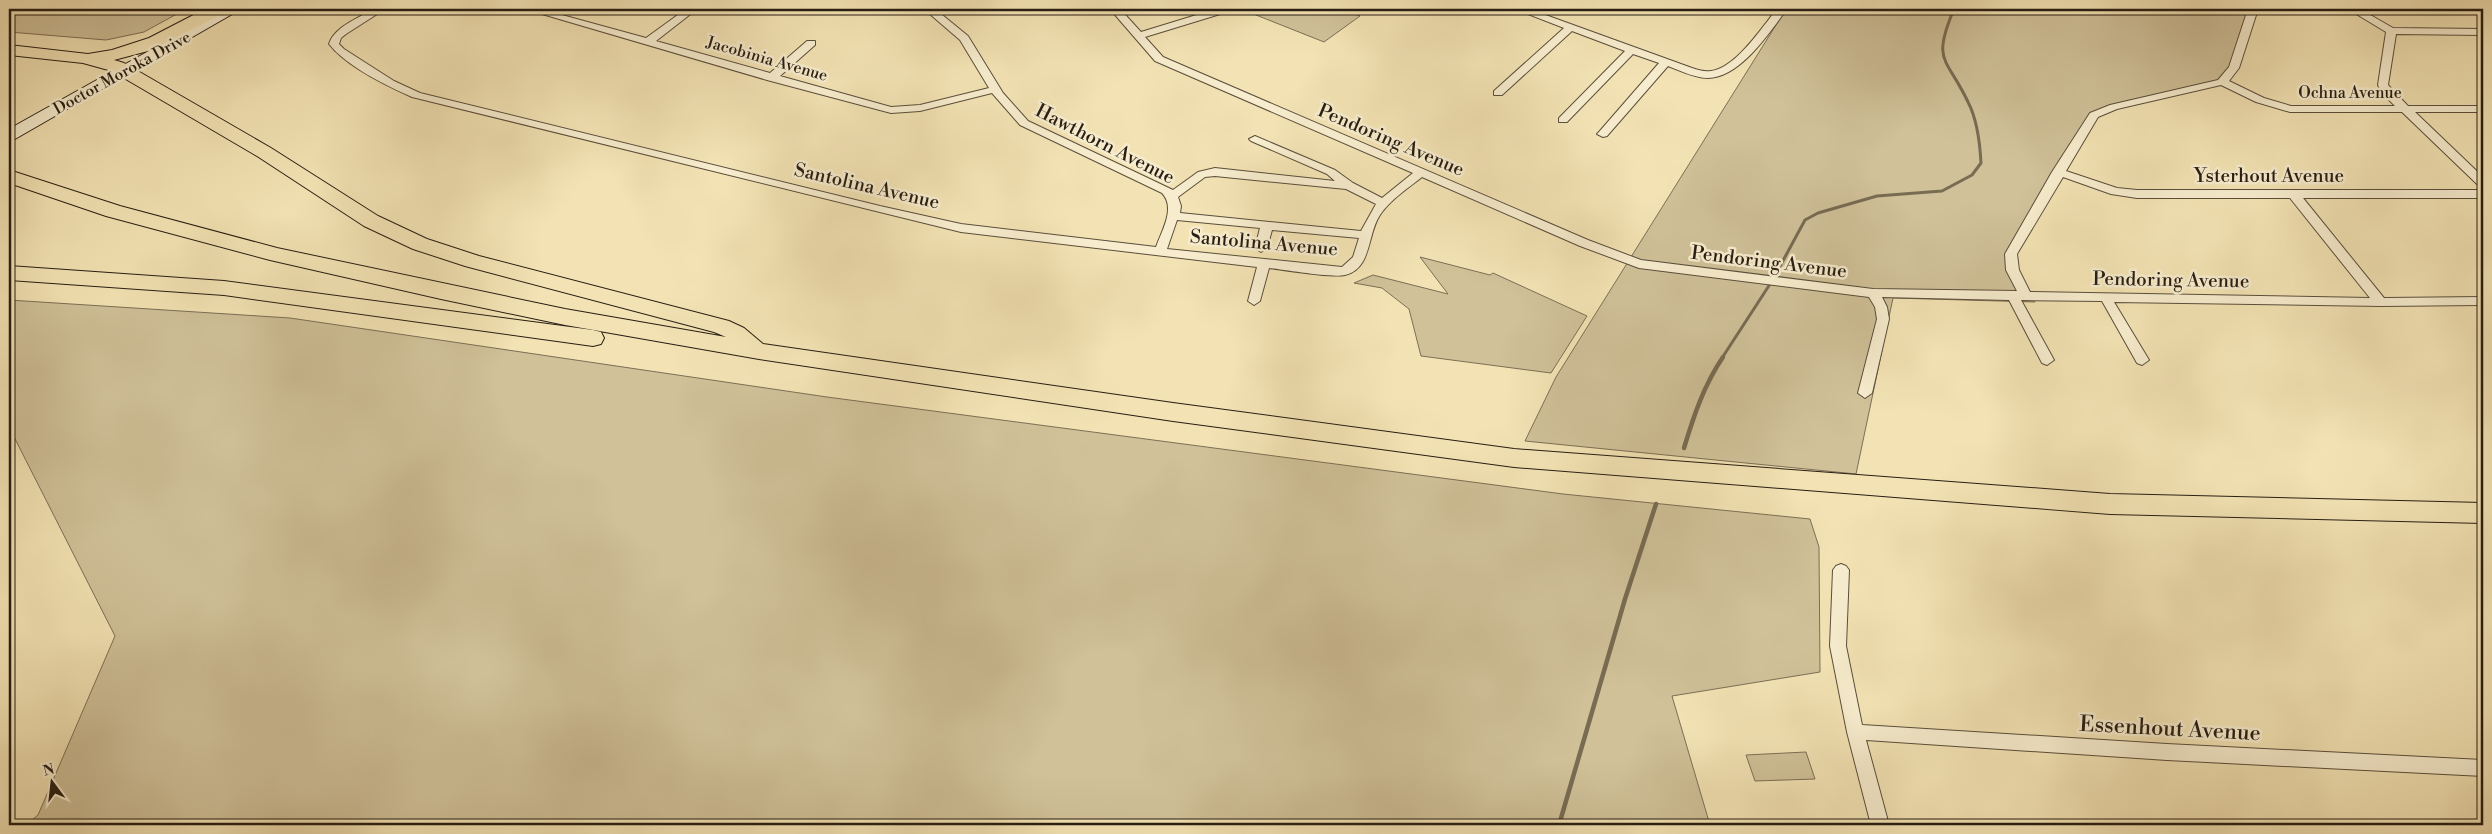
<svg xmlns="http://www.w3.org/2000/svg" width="2492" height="834" viewBox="0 0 2492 834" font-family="'Libre Bodoni',serif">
  <rect width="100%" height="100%" fill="#f3e3b4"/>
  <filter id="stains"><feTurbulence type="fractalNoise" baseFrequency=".004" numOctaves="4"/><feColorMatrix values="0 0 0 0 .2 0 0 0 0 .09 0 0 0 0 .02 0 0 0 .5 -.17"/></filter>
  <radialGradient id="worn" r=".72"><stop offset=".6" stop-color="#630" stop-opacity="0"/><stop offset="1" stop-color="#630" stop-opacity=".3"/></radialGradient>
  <g fill="#d0c199" stroke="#7c6f56">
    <polygon points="9,9 186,9 144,32 106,40 9,32"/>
    <polygon points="1251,9 1340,9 1360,16 1324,42 1246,11"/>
    <polygon points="1786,9 2249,9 2227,83 2098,112 2012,258 2035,302 1893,298 1856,474 1525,441 1556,377"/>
    <polygon points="1420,257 1490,275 1493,273 1587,316 1551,373 1421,356 1409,309 1382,288 1354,283 1373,275 1448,294"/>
    <polygon points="9,300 290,318 827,397 1563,494 1810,519 1819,547 1820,672 1672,696 1710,825 26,825 38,815 115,636 9,427"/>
    <polygon points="1806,752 1815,779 1755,781 1746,755"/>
  </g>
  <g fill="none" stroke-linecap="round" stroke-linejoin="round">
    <path stroke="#786c53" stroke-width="3" d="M1722 358 1772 281 1805 220 1818 213 1877 196 1942 191 1972 175 1981 163C1980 144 1977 119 1968 102 1947 57 1931 63 1954 9"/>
    <g stroke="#786c53" stroke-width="4.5">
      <path d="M1684 448C1694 415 1704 385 1723 357"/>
      <polyline points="1559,825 1625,599 1656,504"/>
    </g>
    <g stroke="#5a4e3b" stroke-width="2">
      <g id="minor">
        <path d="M373 9H385L346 34 341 38 339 44 344 49 394 81 420 93 880 206 961 224 1156 247C1162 230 1176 208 1162 193L1020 125 992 93 920 111 891 113 767 80 525 9H540L646 38 686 9H697L656 41 770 73 807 41H815V45L780 76 891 107 920 105 989 88 960 40 924 9H935L968 36 1003 93 1028 121 1173 190 1198 172 1215 168 1335 181 1327 174 1251 141 1249 139 1255 136 1335 170 1353 183 1382 198 1413 173 1155 61 1110 9H1120L1141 32 1216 9H1231L1230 11 1145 37 1163 57 1588 240 1641 260 1873 289 2017 291 2006 270 2005 254 2052 172 2090 113 2110 105 2218 80 2229 67 2248 9H2258L2239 68 2229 81 2264 98 2291 106H2395L2382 93 2378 85 2386 32 2348 9H2360L2393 28 2483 29V35L2396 34 2388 85 2408 106H2483V112H2415L2483 177V187L2479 186 2402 112H2290L2256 102 2221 85 2117 109 2098 117 2066 171 2117 188 2137 190H2483V198H2303L2384 298 2483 297V305L2381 306 2114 302 2149 360 2142 365 2137 363 2102 301 2021 300 2054 360 2047 365 2042 363 2009 300 1882 297 1887 307 1889 319 1872 393 1865 398 1858 393 1877 319 1875 307 1869 297 1639 268 1580 246 1422 177C1407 189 1390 200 1380 215 1367 234 1372 269 1345 275 1331 278 1286 270 1269 268L1260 301 1254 305 1248 301 1257 267 961 232 412 97C387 86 346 66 329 44 334 27 359 18 373 9ZM1215 176 1346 189 1376 204 1361 231 1180 213 1181 206 1178 197 1205 177ZM2063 177 2111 194 2137 198H2290L2370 298 2030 292 2019 270 2017 254ZM1177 220 1260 228 1255 248 1261 252 1267 248 1272 230 1359 238 1353 257 1342 267 1167 249Z"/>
        <path d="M1515 9H1529L1692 68C1698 70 1705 72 1711 71 1736 68 1762 27 1777 9H1787C1770 32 1740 78 1708 78 1695 78 1681 71 1668 66L1607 136 1603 137 1597 134 1599 132 1659 63 1633 54 1567 122H1559V118L1625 51 1572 31 1502 95H1494V91L1564 28Z"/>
        <polygon points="1841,564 1846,566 1849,570 1846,646 1862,725 2167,744 2483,760 2483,776 2167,760 1866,740 1889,825 1871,825 1847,732 1830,646 1833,570 1836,566"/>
      </g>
    </g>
    <g stroke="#271d13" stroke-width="2">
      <polygon id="secondary" points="224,9 241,9 15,139 9,141 9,129"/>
    </g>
    <g stroke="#271d13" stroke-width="2">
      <g id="trunk">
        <polygon points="205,9 217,9 220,13 217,17 148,51 114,60 124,63 271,148 378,216 427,239 479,256 729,321 744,328 763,344 1173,403 1514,449 2110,494 2483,503 2483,523 2110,514 1514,467 1173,421 759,359 565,325 441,299 270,260 106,216 9,183 9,170 120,206 277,248 565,309 726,337 714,332 465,266 413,249 364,226 257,156 112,71 83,63 9,55 9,45 88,54 112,50 149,38"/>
        <polygon points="9,266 224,281 593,330 601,332 604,338 601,344 593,346 224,295 9,280"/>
      </g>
    </g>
    <use href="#minor" fill="#f7edce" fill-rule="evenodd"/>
    <use href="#secondary" fill="#f7edce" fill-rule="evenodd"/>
    <use href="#trunk" fill="#f3e3b4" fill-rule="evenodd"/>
  </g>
  <g text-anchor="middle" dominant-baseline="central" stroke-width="5" stroke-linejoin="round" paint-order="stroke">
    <g font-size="16" fill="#271d13" stroke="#f7edce">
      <text transform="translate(767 59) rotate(16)">Jacobinia Avenue</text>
      <text transform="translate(122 73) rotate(-29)">Doctor Moroka Drive</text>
      <text x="2350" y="93">Ochna Avenue</text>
    </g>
    <g font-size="19" fill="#271d13" stroke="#f7edce">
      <text transform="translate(1391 140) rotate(23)">Pendoring Avenue</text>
      <text transform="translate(1105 144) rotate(27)">Hawthorn Avenue</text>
      <text x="2269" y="176">Ysterhout Avenue</text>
      <text transform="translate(867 186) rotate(13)">Santolina Avenue</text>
      <text transform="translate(1264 243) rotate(5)">Santolina Avenue</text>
      <text transform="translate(1769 262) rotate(7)">Pendoring Avenue</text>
      <text transform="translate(2171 280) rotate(1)">Pendoring Avenue</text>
    </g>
    <g font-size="22" fill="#271d13" stroke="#f7edce">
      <text transform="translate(2170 729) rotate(3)">Essenhout Avenue</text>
    </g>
  </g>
  <rect width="2492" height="834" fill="none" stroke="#f3e3b4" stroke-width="30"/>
  <rect x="10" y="10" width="2472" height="814" fill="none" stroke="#271d13" stroke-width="2.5"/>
  <rect x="15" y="15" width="2462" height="804" fill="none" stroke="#271d13"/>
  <g transform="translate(52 782) rotate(345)" stroke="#f7edce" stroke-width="4" paint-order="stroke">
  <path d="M0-4L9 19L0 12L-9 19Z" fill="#271d13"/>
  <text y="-8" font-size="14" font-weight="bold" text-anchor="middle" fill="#271d13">N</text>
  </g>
  <rect width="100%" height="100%" filter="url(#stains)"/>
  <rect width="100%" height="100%" fill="url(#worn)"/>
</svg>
